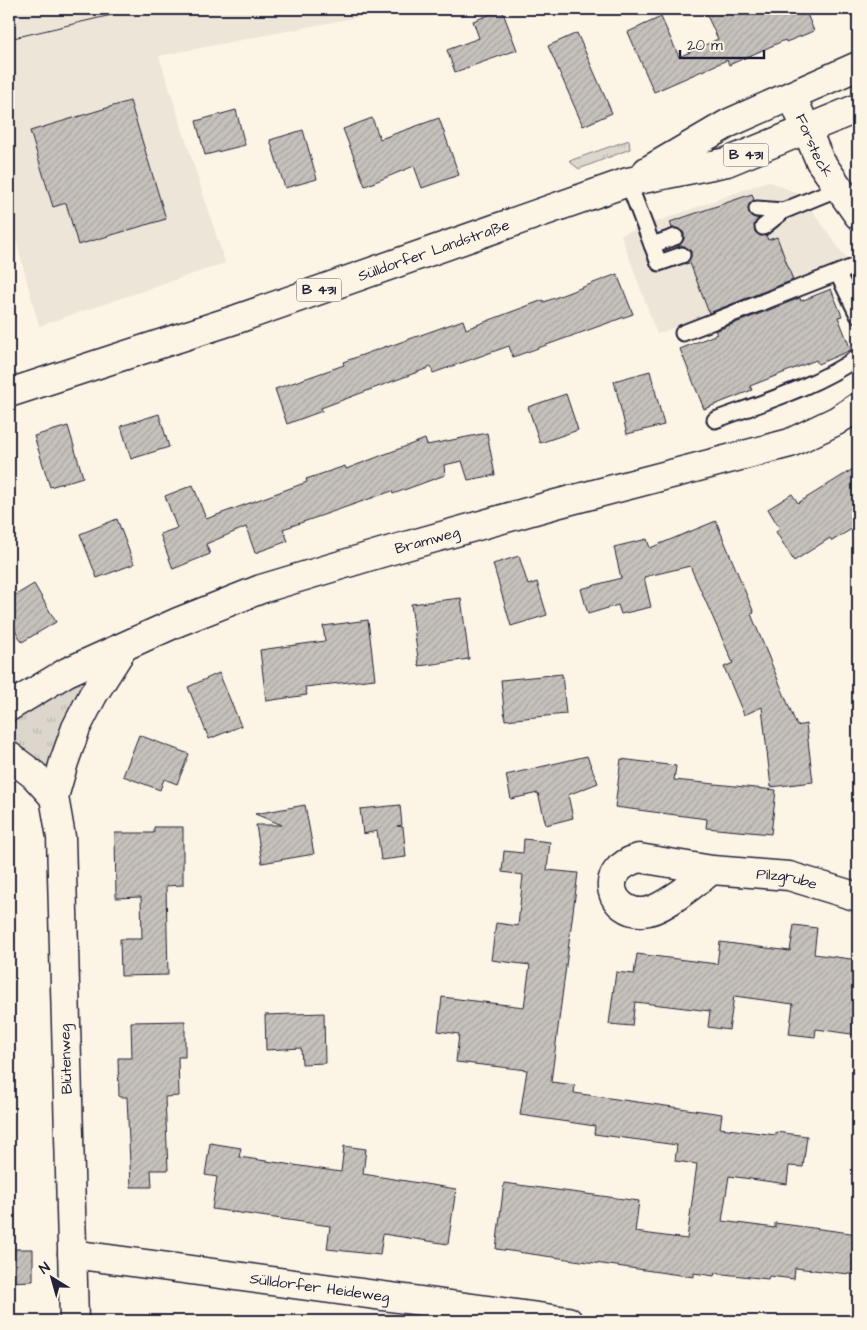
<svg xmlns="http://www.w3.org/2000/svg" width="867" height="1330" viewBox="0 0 867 1330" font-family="'Architects Daughter',sans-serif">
  <defs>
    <pattern id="grass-tufts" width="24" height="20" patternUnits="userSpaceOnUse" patternTransform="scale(1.25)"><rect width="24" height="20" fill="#dcd6cc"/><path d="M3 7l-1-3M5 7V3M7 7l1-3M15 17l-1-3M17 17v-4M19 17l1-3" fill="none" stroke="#bcb7b0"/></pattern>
    <pattern id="building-hatch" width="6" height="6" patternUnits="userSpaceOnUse" patternTransform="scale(1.25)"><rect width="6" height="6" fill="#c6c1bb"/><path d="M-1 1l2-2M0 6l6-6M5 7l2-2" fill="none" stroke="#aaa6a2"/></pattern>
  </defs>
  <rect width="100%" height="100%" fill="#fcf5e5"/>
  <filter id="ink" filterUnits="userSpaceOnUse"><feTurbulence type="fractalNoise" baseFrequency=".02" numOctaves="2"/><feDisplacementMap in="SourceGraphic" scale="10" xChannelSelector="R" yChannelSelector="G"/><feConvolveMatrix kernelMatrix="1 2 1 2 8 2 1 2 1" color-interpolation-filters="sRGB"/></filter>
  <g filter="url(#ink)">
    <g fill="#ece5d8">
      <polygon points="9,9 399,9 159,56 225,263 39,326 9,214"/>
      <polygon points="768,181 801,195 848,261 657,334 621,235"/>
    </g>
    <g fill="url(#grass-tufts)" stroke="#7f7c84">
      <polygon points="629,140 630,149 579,169 569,161"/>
      <polygon points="77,680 83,688 49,766 43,767 9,745 9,718"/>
    </g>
    <g fill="url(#building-hatch)" stroke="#22223b">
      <polygon points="704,9 805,9 814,31 786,42 785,40 729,65 727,60 654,92 628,32 661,17 679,57 718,39"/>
      <polygon points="502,10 517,50 455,72 447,50 479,38 473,21"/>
      <polygon points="577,33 612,113 583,126 548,46"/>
      <polygon points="130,101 166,219 78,245 66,203 53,207 30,131"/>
      <polygon points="236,110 245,145 205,155 196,121"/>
      <polygon points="372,118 380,139 439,118 459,175 422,188 414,166 365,186 343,129"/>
      <polygon points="303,130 317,179 285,188 270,140"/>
      <polygon points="752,194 754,200 750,203 748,209 751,216 759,219 754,224 755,232 760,236 766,235 768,240 777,237 793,280 709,313 690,263 685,264 691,257 691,251 684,246 678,246 684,239 684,233 677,228 672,228 670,222"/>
      <polygon points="617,274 633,314 513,357 509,346 433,373 431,367 321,408 322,411 287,424 275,389 344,365 343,362 387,346 387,347 463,320 466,329 543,300 544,302"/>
      <polygon points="831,289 842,316 838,317 851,350 818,364 816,360 750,386 752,390 704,409 680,349 717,334 715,331 800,298 801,301"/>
      <polygon points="650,371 664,425 627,434 614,381"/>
      <polygon points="566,394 578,430 540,443 528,407"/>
      <polygon points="159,414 169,447 131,459 121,426"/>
      <polygon points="68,426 83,477 50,487 34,436"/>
      <polygon points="487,433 495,475 468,480 462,461 444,465 445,475 393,494 392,491 283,529 288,541 255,553 246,527 206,544 210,554 173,569 160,534 177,528 165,496 193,485 206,519 307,482 306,479 345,466 346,469 425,439 427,445"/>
      <polygon points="858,466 858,525 832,541 830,538 794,561 776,532 780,529 768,509 792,494 798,503"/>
      <polygon points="117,519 134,564 97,578 80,534"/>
      <polygon points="716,521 754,613 751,614 797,726 806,724 813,782 771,787 762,707 744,715 724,667 733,663 690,566 644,577 651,607 621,614 618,605 588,614 581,589 621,578 614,547 647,539 650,548"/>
      <polygon points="519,556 528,585 537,582 547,615 511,626 493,564"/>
      <polygon points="34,584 56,622 22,642 9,620 9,599"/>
      <polygon points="461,598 469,659 419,666 411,604"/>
      <polygon points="368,620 375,679 305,687 307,695 266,701 260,650 325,641 323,626"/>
      <polygon points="219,673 241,726 209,739 188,687"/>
      <polygon points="562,674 566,714 505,720 501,680"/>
      <polygon points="139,735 189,754 177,784 164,779 160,790 123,776"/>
      <polygon points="587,756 598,783 568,795 573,818 546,825 538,793 511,799 506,775"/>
      <polygon points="621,759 676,766 674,780 776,790 771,834 706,828 707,819 615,807"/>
      <polygon points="305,805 314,854 262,863 256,825 282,825 255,814"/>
      <polygon points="400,805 402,825 397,826 403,827 406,857 381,860 377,831 363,834 360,809"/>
      <polygon points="154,827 183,827 183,885 166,886 168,975 121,976 120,939 142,939 141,897 116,898 115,833 154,833"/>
      <polygon points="524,839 550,842 547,870 578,873 551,1082 575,1085 574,1093 722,1114 720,1128 776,1135 776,1132 807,1136 803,1167 789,1166 787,1184 729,1176 722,1221 775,1228 775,1223 858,1234 858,1275 795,1268 794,1279 769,1276 768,1279 715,1273 714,1276 694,1273 694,1277 496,1249 504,1183 639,1201 635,1232 687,1239 697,1164 675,1161 677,1145 594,1134 595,1126 520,1115 527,1070 456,1062 459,1034 438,1031 442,997 524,1007 530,965 491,960 496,923 518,926 523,875 502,872 504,851 523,853"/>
      <polygon points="794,925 817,928 814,954 858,960 858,1035 816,1029 815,1037 789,1034 793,1004 734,996 729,1030 708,1027 710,1011 635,1002 632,1026 609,1024 616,972 634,974 637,954 717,964 720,942 790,951"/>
      <polygon points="324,1013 325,1063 302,1064 301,1048 266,1050 265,1015"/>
      <polygon points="185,1021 185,1057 178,1057 179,1096 165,1097 168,1170 151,1170 152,1187 131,1187 127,1097 119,1097 118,1058 132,1058 131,1022"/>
      <polygon points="210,1143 241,1148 239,1157 341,1172 344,1146 366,1149 363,1174 456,1189 448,1244 383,1234 380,1255 327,1249 330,1226 212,1209 217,1177 205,1175"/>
      <polygon points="9,1249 33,1249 33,1281 9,1282"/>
    </g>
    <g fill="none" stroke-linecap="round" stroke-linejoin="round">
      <g stroke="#22223b" stroke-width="19">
        <g id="lane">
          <polyline points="628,182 659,263 682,255"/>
          <polyline points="757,209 783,211"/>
          <polyline points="763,227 783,211 839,188"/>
          <polyline points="652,245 675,237"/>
          <polyline points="838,274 858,315"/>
          <polyline points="683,333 858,265"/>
          <path d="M715 420C764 402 815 387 858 357"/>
        </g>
      </g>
      <g stroke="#22223b" stroke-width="31">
        <g id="street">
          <path id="s1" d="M792 96 820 161 858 215"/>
          <path id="s2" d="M9 707 67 672 178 622 261 589 381 553 556 504 790 443 836 421 858 407"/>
          <polyline points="9,756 34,775 54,797"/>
          <path id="s3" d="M712 870C695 882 663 911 643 912 612 914 594 871 639 858L712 870 789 876 858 897"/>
          <path id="s4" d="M72 1254 568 1321"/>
          <polyline points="74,1321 61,837 54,797 64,762 76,728 93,695 123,648"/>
        </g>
      </g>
      <g stroke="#22223b" stroke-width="31">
        <g id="primary">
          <polyline points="647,171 729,123 858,66"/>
          <path id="s5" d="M9 393 237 319 628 182 727 162 858 108"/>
        </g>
      </g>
      <use href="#lane" stroke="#fcf5e5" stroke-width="15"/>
      <use href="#street" stroke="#fcf5e5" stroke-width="28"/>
      <use href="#primary" stroke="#fcf5e5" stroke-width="28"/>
      <polyline stroke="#22223b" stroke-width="1" points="9,39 137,9"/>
    </g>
  </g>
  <g text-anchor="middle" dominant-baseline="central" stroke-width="5" stroke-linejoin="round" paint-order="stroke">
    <g fill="#fcf5e5" stroke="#63616e" stroke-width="1">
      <rect x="723.5" y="143.5" width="45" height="23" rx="4"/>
      <rect x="296.5" y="278.5" width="45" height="23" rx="4"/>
    </g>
    <g font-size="14" font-weight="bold" fill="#22223b">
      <text x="746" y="155">B 431</text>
      <text x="319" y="290">B 431</text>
    </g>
    <g font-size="15" fill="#22223b" stroke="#fcf5e5">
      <text stroke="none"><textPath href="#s1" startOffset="54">Forsteck</textPath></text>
      <text stroke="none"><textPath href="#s5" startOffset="448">Sülldorfer Landstraße</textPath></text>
      <text stroke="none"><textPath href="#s2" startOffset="452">Bramweg</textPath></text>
      <text stroke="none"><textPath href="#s3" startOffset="318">Pilzgrube</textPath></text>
      <text transform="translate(66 1059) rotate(-92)">Blütenweg</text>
      <text stroke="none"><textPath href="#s4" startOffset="250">Sülldorfer Heideweg</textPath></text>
    </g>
  </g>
  <rect width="867" height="1330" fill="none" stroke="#fcf5e5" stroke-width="30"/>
  <rect x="15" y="15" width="837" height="1300" fill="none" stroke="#22223b" stroke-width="2" filter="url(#ink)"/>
  <g transform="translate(52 1278) rotate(323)" stroke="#fcf5e5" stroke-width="4" paint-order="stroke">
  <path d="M0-4L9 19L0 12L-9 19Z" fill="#22223b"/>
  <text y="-8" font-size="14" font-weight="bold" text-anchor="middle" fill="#22223b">N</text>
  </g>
  <path d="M680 50v8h84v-8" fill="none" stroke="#22223b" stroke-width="2.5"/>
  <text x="687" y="50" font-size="15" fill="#22223b" stroke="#fcf5e5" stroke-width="4" paint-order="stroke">20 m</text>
</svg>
